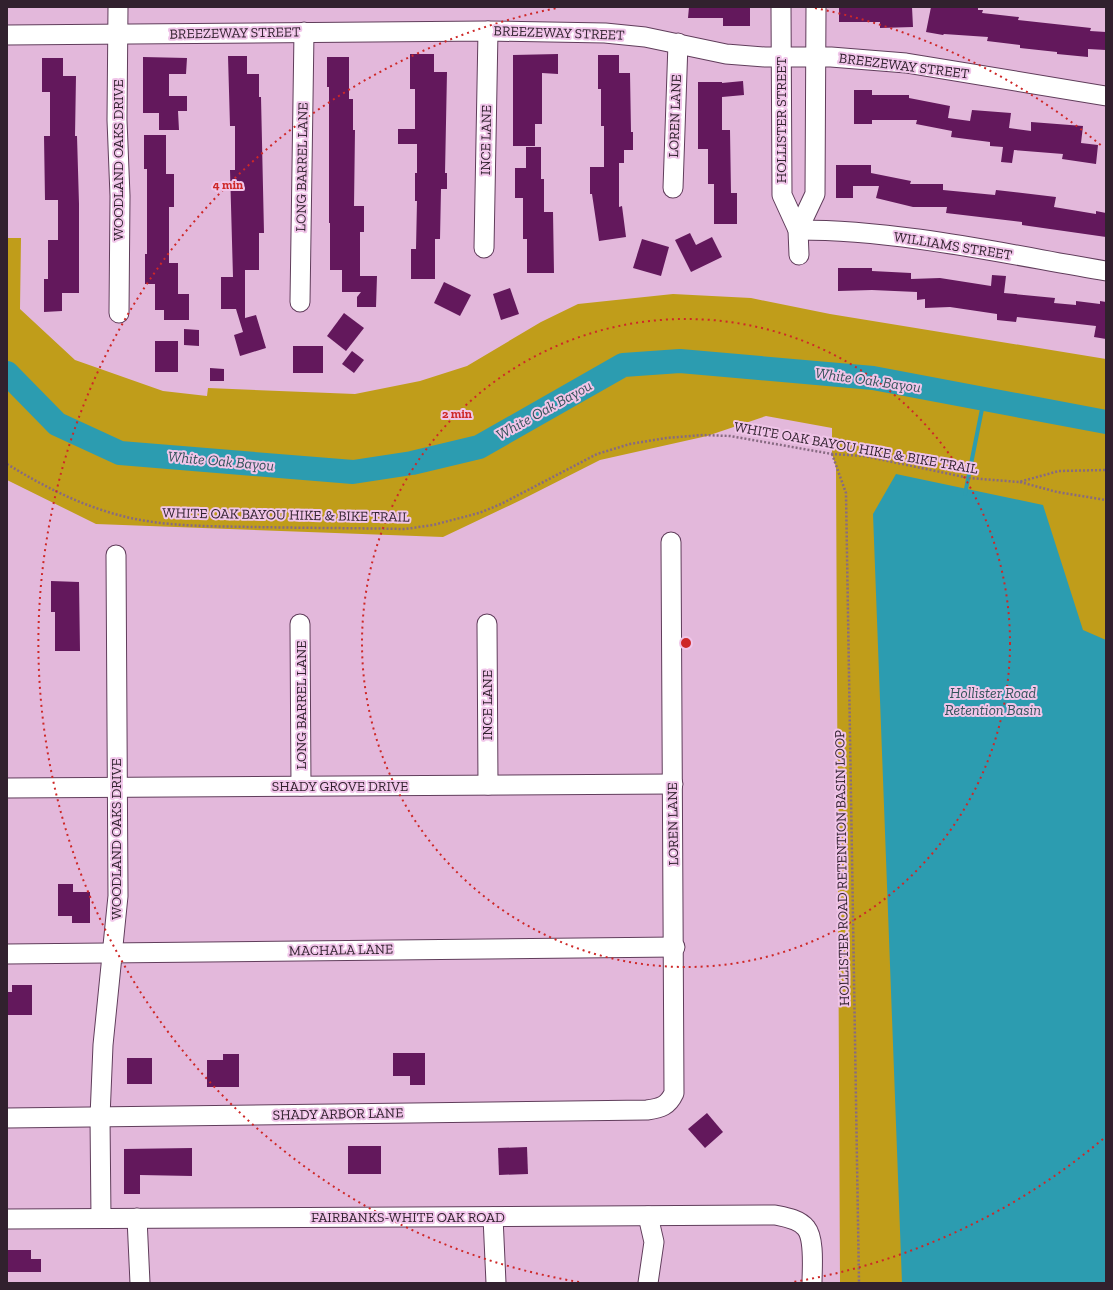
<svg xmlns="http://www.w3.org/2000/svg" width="1113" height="1290" viewBox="0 0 1113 1290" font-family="'Zilla Slab',serif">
  <rect width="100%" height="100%" fill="#e3b8db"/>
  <polygon fill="#c09d1a" points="7,238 21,238 20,309 75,360 163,391 207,396 208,388 355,394 420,381 467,366 541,322 578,304 673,294 751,298 830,314 1106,359 1106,1283 840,1283 836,467 832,454 832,428 766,416 707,436 600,460 523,499 443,537 96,524 7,480"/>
  <polygon fill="#2c9cb0" points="896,474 1043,505 1083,630 1106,640 1106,1283 902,1283 873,514"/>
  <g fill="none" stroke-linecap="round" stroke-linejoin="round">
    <polyline stroke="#2c9cb0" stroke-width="4" points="965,494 984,399"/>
    <polyline stroke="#2c9cb0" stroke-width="24" points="7,373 57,424 120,453 353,472 412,463 479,447 623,365 680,361 873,378 1106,422"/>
  </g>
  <g fill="#63185c">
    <polygon points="689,7 750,7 750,26 723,26 723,18 688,18"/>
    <polygon points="839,7 912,7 913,27 880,28 880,22 839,22"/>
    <polygon points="931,7 978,7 978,10 983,10 982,13 1019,17 1018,20 1091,28 1090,31 1106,32 1106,50 1088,49 1088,57 1057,54 1057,52 1020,48 1020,45 987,41 988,37 944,34 943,35 926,32"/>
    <polygon points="410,54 434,54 434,72 447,72 445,173 447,173 447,189 441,189 440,239 435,239 435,279 411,279 411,249 416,249 417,201 415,201 415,173 417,173 417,144 398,144 398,129 415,129 415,89 410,89"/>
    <polygon points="558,54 558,74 542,73 542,124 535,124 535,146 513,146 513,55"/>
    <polygon points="598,55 619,55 619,73 630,73 631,132 633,132 633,150 624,150 624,163 619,163 619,207 622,206 626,237 599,241 592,194 590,194 590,167 604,167 604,126 601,126 601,89 598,89"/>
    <polygon points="228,56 247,56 247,74 259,74 259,97 261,97 264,233 259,233 259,270 245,270 245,318 256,315 266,348 240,356 234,335 243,332 236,309 221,309 221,277 233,277 230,170 235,170 235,126 230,126"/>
    <polygon points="143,57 187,58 186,74 169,74 169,96 187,96 187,111 178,111 179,130 159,130 159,113 143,113"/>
    <polygon points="327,57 349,57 349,99 353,99 353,130 355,130 354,206 364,206 364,232 360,232 360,276 377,276 376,307 357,307 357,297 361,292 342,292 342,270 330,270 330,223 329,223 329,87 327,87"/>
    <polygon points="42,58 63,58 63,76 76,76 75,136 77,136 79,204 79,293 62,293 62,311 44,312 44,279 48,279 48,240 58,240 58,200 45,200 44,136 50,136 50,92 42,92"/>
    <polygon points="743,81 744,95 722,97 722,130 730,130 731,193 737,193 737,224 714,224 714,184 708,184 708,149 698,149 698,82 722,82 722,83"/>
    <polygon points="854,90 872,90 872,95 909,95 909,98 950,106 948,118 970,121 972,110 1011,113 1009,128 1031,131 1031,122 1083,126 1081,143 1098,145 1096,164 1062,159 1063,154 1014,150 1012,163 1001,162 1003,147 990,146 990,142 951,137 952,131 916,124 917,120 872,120 872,124 854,124"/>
    <polygon points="144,135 166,135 166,174 174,174 174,207 169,207 169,263 178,263 178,294 189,294 189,320 164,320 164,310 155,310 155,284 145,284 145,254 147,254 147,169 144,169"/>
    <polygon points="526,147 541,147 541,179 544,179 544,212 553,212 554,273 527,273 527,239 523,239 523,198 515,198 515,168 526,168"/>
    <polygon points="836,165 871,165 871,173 911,181 910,184 943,184 943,190 995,195 996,190 1056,197 1054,207 1096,214 1096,211 1106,213 1106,237 1022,225 1022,222 946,213 947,207 913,207 876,198 879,186 853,186 853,198 836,198"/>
    <polygon points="690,233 696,245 712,237 722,257 691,272 675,240"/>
    <polygon points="642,239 669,247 661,276 633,268"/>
    <polygon points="838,268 872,268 872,271 911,273 911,279 940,278 991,286 992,275 1006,276 1004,293 1055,298 1054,303 1076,305 1076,301 1100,304 1100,301 1106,302 1106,339 1094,337 1096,326 1017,317 1016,322 997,320 997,314 950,307 925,308 925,299 917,300 917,292 872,290 838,291"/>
    <polygon points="444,282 471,295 460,316 434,303"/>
    <polygon points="510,288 519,314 501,320 493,294"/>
    <polygon points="344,313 364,328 346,351 327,336"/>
    <polygon points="184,329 199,330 199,346 184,345"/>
    <rect x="155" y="341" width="23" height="31"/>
    <rect x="293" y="346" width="30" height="27"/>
    <polygon points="352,351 364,360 354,373 342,364"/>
    <polygon points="210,368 224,369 224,381 210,381"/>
    <polygon points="51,581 79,582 80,651 55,651 55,612 51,612"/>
    <polygon points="58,884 73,884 73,892 90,892 90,923 72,923 72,916 58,916"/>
    <polygon points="12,985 32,985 32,1015 7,1015 7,992 12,992"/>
    <polygon points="393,1053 425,1053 425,1085 410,1085 410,1076 393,1076"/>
    <polygon points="223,1054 239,1054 239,1087 207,1087 207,1060 223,1060"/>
    <rect x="127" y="1058" width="25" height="26"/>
    <polygon points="707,1113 723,1132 705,1148 688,1129"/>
    <rect x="348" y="1146" width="33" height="28"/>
    <polygon points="527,1147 528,1174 499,1175 498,1148"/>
    <polygon points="192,1148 192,1176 140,1175 140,1194 124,1194 124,1149"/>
    <polygon points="7,1250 31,1250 31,1259 41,1259 41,1272 7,1272"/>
  </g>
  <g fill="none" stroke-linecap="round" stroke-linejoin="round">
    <g stroke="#603d5b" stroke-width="21">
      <g id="minor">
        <polyline points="118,7 117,120 120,196 119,313"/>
        <polyline points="781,7 782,195 798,230 799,255"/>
        <polyline points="7,35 488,31 605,33 645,37 726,54 765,57 831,57 906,63 1106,96"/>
        <polyline points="673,188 678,43"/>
        <path d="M798 230C901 230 1005 254 1106 271"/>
        <polyline points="798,230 815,194 816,7"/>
        <polyline points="484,248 488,31"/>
        <polyline points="300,302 304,32"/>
        <polyline points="300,624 301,786"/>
        <polyline points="487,624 488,785"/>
        <polyline points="7,788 673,784"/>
        <polyline points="7,954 675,947"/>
        <path d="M7 1118 647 1110C661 1108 668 1106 674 1093L671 542"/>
        <polyline points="493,1217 496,1283"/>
        <polyline points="101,1218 100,1117 103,1045 118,896 116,555"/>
        <polyline points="137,1218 140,1283"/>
        <path d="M7 1219 775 1215C785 1217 799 1219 806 1228 815 1239 812 1269 812 1283"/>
        <polyline points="648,1283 654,1242 648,1216"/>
      </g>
    </g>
    <g stroke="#876a82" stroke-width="2.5" stroke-dasharray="2 2" stroke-linecap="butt">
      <polyline points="832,454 846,493 859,1283"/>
      <path d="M7 464C38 483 70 500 105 511 153 527 203 526 253 527 303 528 354 528 405 529L433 525 479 513 501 504 597 454 630 444 666 438 703 435 730 436 832 454 864 456 969 478 1019 482 1059 471 1106 470"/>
      <polyline points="1020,482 1057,492 1106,500"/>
    </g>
    <use href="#minor" stroke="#fff" stroke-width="19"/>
  </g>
  <g fill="none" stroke="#ce2828" stroke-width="2" stroke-dasharray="2 4">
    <circle cx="686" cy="643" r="324"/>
    <path d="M1103 1139A648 648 0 0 1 793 1282M579 1282A648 648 0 0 1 557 8M815 8A648 648 0 0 1 1103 147"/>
  </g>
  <g text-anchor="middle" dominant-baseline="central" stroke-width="4" stroke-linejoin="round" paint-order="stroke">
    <g font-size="14" fill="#31212e" stroke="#f0c5e9">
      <text transform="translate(235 33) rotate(-1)">BREEZEWAY STREET</text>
      <text transform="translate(559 33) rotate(2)">BREEZEWAY STREET</text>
      <text transform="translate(904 66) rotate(7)">BREEZEWAY STREET</text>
      <text transform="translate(675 116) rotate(-88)">LOREN LANE</text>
      <text transform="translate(781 120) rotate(-90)">HOLLISTER STREET</text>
      <text transform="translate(486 140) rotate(-89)">INCE LANE</text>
      <text transform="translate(118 160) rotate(-90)">WOODLAND OAKS DRIVE</text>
      <text transform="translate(302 167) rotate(-89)">LONG BARREL LANE</text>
      <text transform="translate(953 246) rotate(9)">WILLIAMS STREET</text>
      <text transform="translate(856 448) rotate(10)">WHITE OAK BAYOU HIKE &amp; BIKE TRAIL</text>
      <text transform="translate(286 515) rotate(1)">WHITE OAK BAYOU HIKE &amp; BIKE TRAIL</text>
      <text transform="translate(301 705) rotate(-90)">LONG BARREL LANE</text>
      <text transform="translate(487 705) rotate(-90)">INCE LANE</text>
      <text x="340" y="786">SHADY GROVE DRIVE</text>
      <text transform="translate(673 824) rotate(-91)">LOREN LANE</text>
      <text transform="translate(116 839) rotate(-90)">WOODLAND OAKS DRIVE</text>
      <text transform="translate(842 868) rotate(-91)">HOLLISTER ROAD RETENTION BASIN LOOP</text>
      <text transform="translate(341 950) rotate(-1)">MACHALA LANE</text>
      <text transform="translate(338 1114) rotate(-1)">SHADY ARBOR LANE</text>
      <text x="408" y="1217">FAIRBANKS-WHITE OAK ROAD</text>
    </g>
    <g font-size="15" font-style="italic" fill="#33535a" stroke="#f0c5e9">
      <text transform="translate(868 380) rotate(8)">White Oak Bayou</text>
      <text transform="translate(544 410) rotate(-29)">White Oak Bayou</text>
      <text transform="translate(221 461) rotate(5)">White Oak Bayou</text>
      <text x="993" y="693">Hollister Road<tspan x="993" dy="17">Retention Basin</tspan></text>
    </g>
  </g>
  <circle cx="686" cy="643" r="6" fill="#ce2828" stroke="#f0c5e9" stroke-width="2"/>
  <g font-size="12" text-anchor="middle" font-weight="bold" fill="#ce2828" stroke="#f0c5e9" stroke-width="4" stroke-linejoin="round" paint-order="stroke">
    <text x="228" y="189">4 min</text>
    <text x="457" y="418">2 min</text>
  </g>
  <rect width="1113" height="1290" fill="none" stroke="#31212e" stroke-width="16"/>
</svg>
